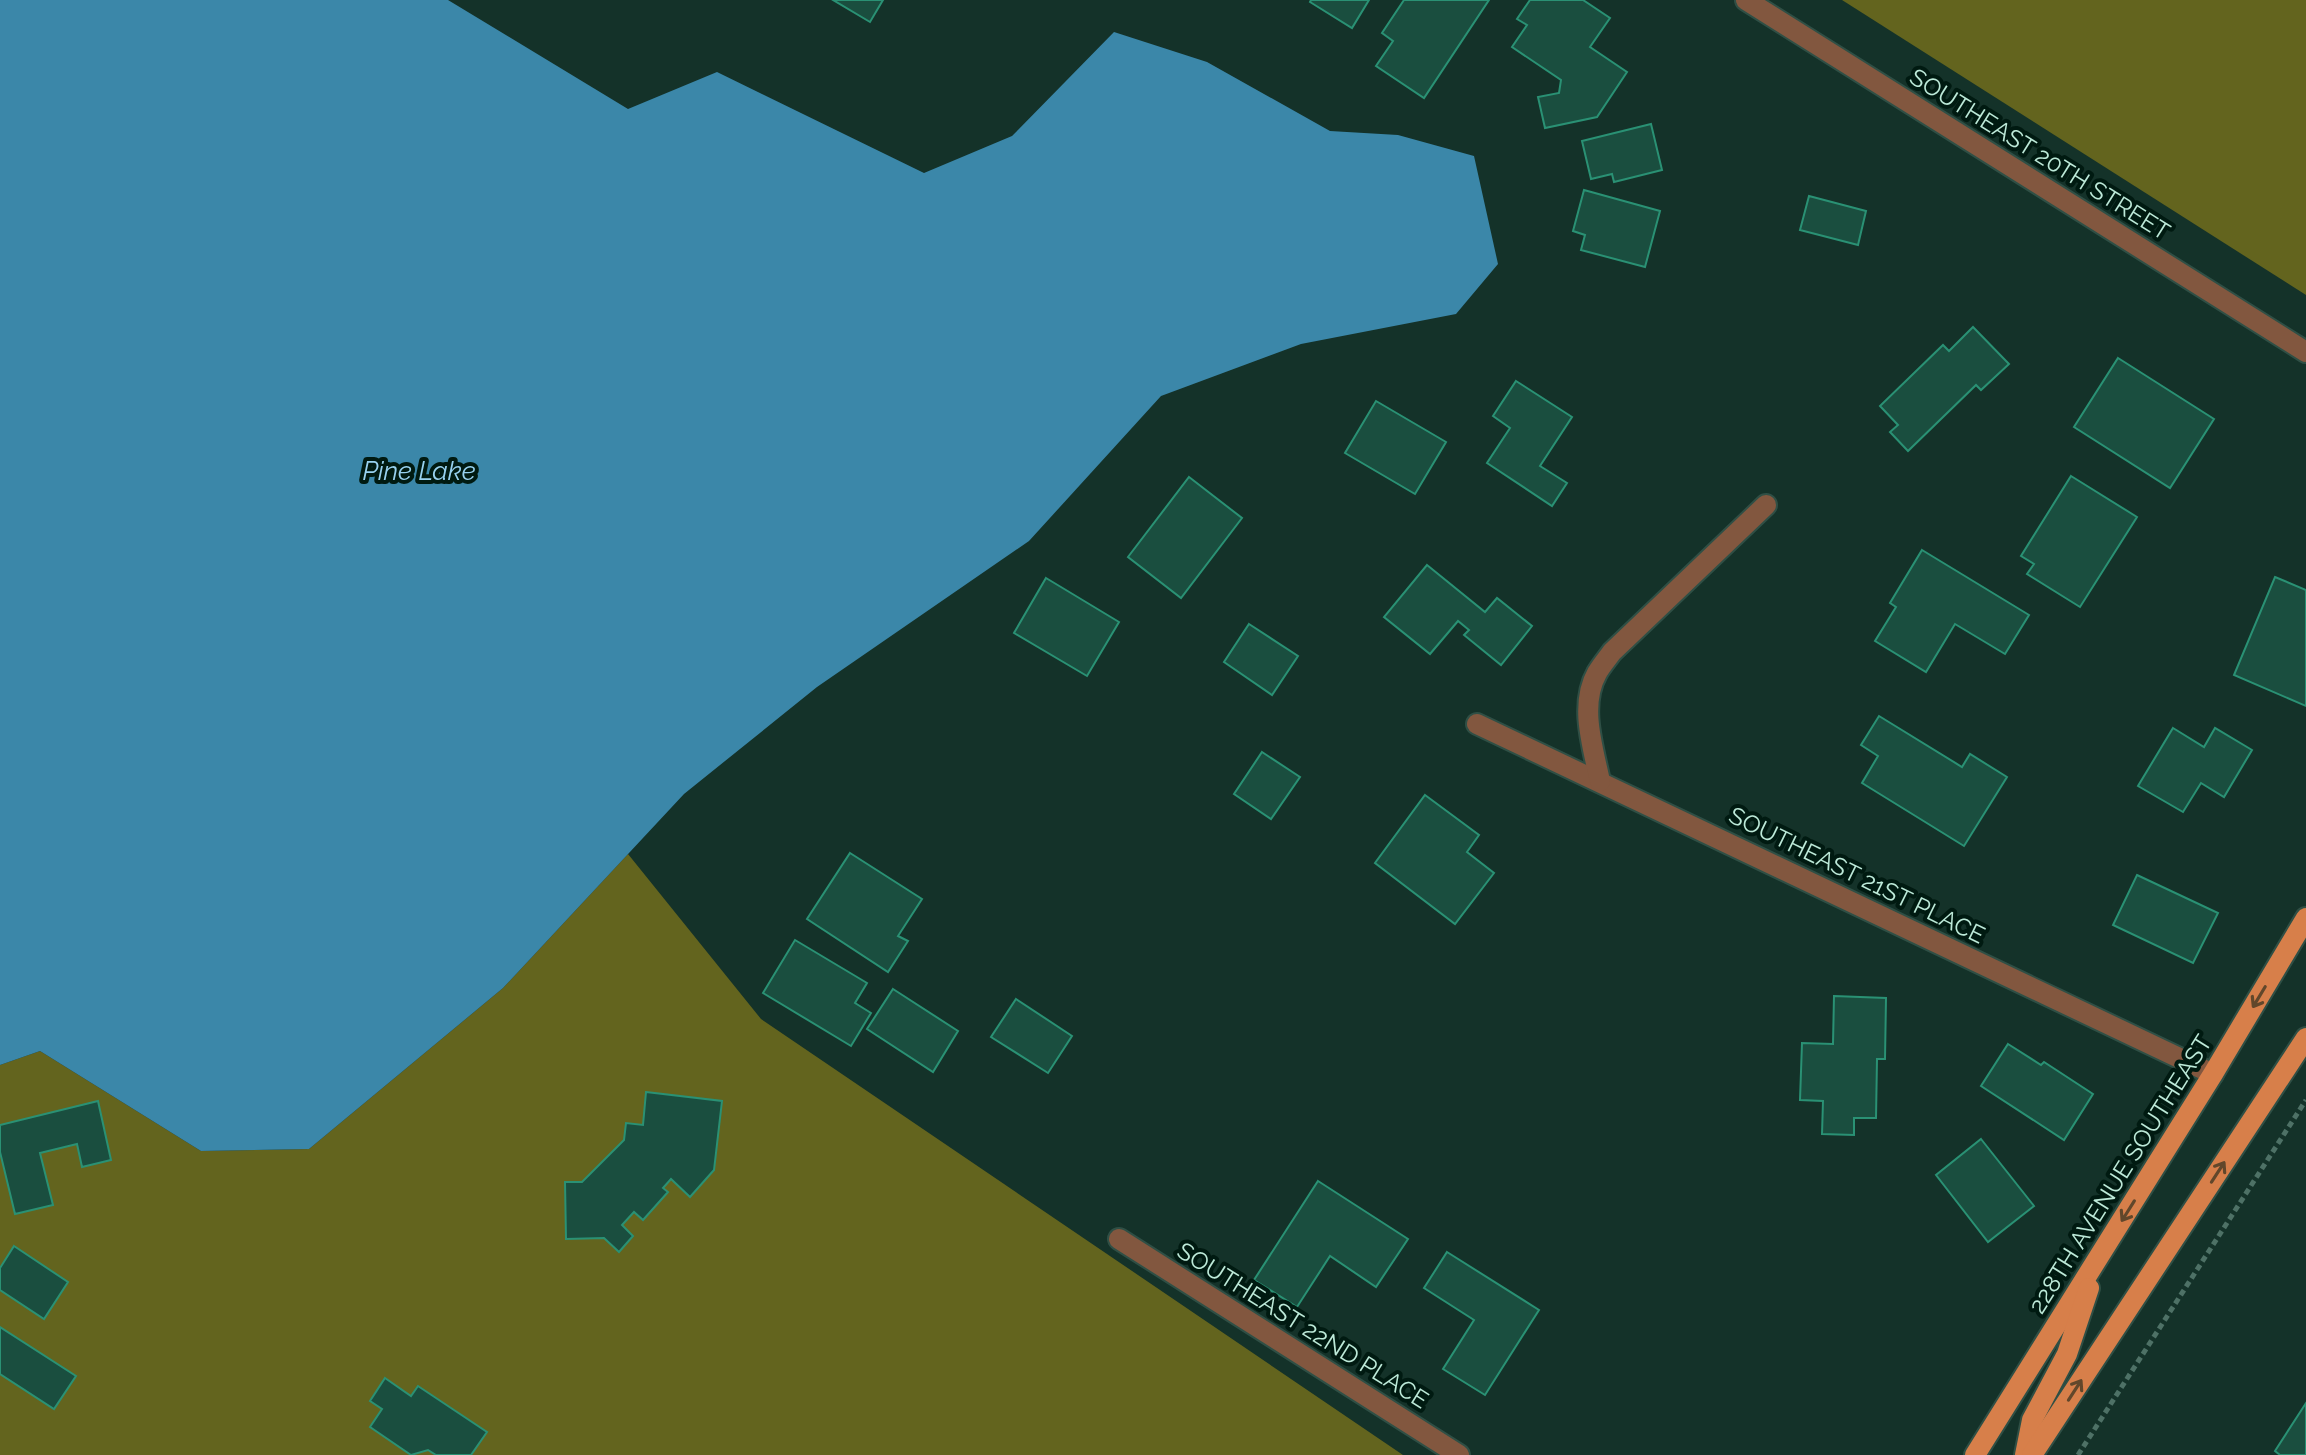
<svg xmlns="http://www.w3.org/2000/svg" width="2306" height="1455" viewBox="0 0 2306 1455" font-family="Raleway,sans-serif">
  <rect width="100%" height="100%" fill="#143229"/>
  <g fill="#63641e">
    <polygon points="1842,0 2306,0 2306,295"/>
    <polygon points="628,854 761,1019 1403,1455 0,1455 0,1065 40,1051 201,1151 309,1149 503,988"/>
  </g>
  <polygon fill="#3b87a9" points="0,0 448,0 628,109 717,72 924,173 1012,136 1114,32 1207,62 1330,131 1398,135 1474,156 1498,264 1456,314 1301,344 1161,396 1029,541 817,687 684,794 503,988 309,1149 201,1151 40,1051 0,1065"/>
  <g fill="#1a4e3f" stroke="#2a9174" stroke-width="2">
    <polygon points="833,0 883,0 870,22"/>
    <polygon points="1311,0 1369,0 1352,28 1310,2"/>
    <polygon points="1404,0 1489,0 1424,98 1376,66 1393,41 1382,33"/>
    <polygon points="1530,0 1583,0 1610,18 1590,47 1627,72 1597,117 1545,128 1538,97 1559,93 1561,80 1512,47 1527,25 1517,19"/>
    <polygon points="1651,124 1662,170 1614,182 1612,174 1591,179 1582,141"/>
    <polygon points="1584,190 1660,211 1645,267 1581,250 1585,235 1573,231"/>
    <polygon points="1809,196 1866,211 1858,245 1800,230"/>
    <polygon points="1973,327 2009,364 1981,390 1976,385 1908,451 1890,432 1898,425 1880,406 1943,345 1949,351"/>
    <polygon points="2118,358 2214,419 2170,488 2074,427"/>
    <polygon points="1516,381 1572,417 1540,466 1567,483 1552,506 1487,463 1510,428 1493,416"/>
    <polygon points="1376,401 1446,442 1415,494 1345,453"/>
    <polygon points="2071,476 2137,517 2080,607 2027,574 2034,564 2021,556"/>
    <polygon points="1189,477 1242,518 1181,598 1128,557"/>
    <polygon points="1922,550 2029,615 2005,654 1955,624 1926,672 1875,641 1896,607 1890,603"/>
    <polygon points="1427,565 1485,612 1497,598 1532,626 1501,665 1464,635 1469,630 1458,621 1430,654 1384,617"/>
    <polygon points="2275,577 2306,590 2306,706 2234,675"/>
    <polygon points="1046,578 1119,622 1087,676 1014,633"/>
    <polygon points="1249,624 1298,656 1272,695 1224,662"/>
    <polygon points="1879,716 1962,767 1970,754 2007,777 1964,846 1862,783 1878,756 1861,745"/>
    <polygon points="2173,728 2204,747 2215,728 2252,750 2224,797 2201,783 2183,812 2138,786"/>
    <polygon points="1262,752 1300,777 1271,819 1234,794"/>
    <polygon points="1425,795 1479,835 1467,852 1494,873 1455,924 1375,863"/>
    <polygon points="850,853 922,899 898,936 908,941 888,972 807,919"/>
    <polygon points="2137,875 2218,913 2193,963 2113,925"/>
    <polygon points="795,940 867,983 855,1003 871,1013 851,1046 763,993"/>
    <polygon points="893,989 958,1031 933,1072 867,1029"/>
    <polygon points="1834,996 1886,998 1885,1059 1877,1059 1876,1118 1854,1118 1854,1135 1822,1134 1823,1101 1800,1100 1802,1043 1833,1044"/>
    <polygon points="1016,999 1072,1036 1048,1073 991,1037"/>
    <polygon points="2008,1044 2041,1065 2044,1062 2093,1094 2064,1140 1981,1086"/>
    <polygon points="646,1092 722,1101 714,1170 690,1197 671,1179 663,1188 668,1192 643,1220 634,1212 622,1225 633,1236 619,1252 604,1238 566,1239 565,1182 582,1182 624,1140 626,1123 643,1125"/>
    <polygon points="98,1101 111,1160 82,1167 77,1144 40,1153 53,1205 15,1214 0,1152 0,1125"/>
    <polygon points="1981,1139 2034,1206 1988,1242 1936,1175"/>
    <polygon points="1318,1181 1408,1239 1376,1287 1330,1256 1297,1307 1254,1280"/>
    <polygon points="14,1246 68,1282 44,1319 0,1290 0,1268"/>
    <polygon points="1447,1252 1539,1310 1485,1395 1443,1369 1474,1320 1424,1288"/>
    <polygon points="0,1327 76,1376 54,1409 0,1374"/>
    <polygon points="385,1378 411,1396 418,1386 487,1432 471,1455 436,1455 428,1450 411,1455 370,1427 382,1409 370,1401"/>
    <polygon points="2306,1403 2306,1455 2280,1455 2275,1451"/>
  </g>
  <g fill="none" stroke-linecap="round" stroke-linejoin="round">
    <g stroke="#2f4f45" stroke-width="24">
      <g id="minor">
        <polyline points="1746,0 2306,352"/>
        <polyline points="1477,724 2213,1074"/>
        <path d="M1600 781C1593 748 1579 705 1597 673 1601 666 1607 659 1612 652L1766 505"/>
        <polyline points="1119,1239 1459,1455"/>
      </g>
    </g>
    <g stroke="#2f4f45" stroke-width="24">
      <g id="major">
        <polyline points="1975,1455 2213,1074 2306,918"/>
        <polyline points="2025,1455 2032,1420 2067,1354 2089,1288"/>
        <polyline points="2032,1455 2306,1038"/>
      </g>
    </g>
    <polyline stroke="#4e7166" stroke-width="5" stroke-dasharray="6 4" stroke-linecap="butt" points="2078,1455 2306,1100"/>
    <use href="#minor" stroke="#82573f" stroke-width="20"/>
    <use href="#major" stroke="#d77f4a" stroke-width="20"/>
  </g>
  <defs><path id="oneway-shaft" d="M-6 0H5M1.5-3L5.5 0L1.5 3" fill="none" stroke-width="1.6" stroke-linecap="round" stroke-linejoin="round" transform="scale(2)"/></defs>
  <g stroke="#61472b">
    <use href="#oneway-shaft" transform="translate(2259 997) rotate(121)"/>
    <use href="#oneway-shaft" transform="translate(2218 1172) rotate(-57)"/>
    <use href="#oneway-shaft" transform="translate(2128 1211) rotate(122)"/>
    <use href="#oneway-shaft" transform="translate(2075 1390) rotate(-57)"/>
  </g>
  <g text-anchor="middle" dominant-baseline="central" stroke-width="8" stroke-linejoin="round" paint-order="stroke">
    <g font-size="24" fill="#bdead9" stroke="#001a11">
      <text transform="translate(2040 154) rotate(32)">SOUTHEAST 20TH STREET</text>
      <text transform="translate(1857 875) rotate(26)">SOUTHEAST 21ST PLACE</text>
      <text transform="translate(2120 1174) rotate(-58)">228TH AVENUE SOUTHEAST</text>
      <text transform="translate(1303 1325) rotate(32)">SOUTHEAST 22ND PLACE</text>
    </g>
    <g font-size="26" font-style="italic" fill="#97d1ef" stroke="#001a11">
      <text x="419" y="471">Pine Lake</text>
    </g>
  </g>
</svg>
